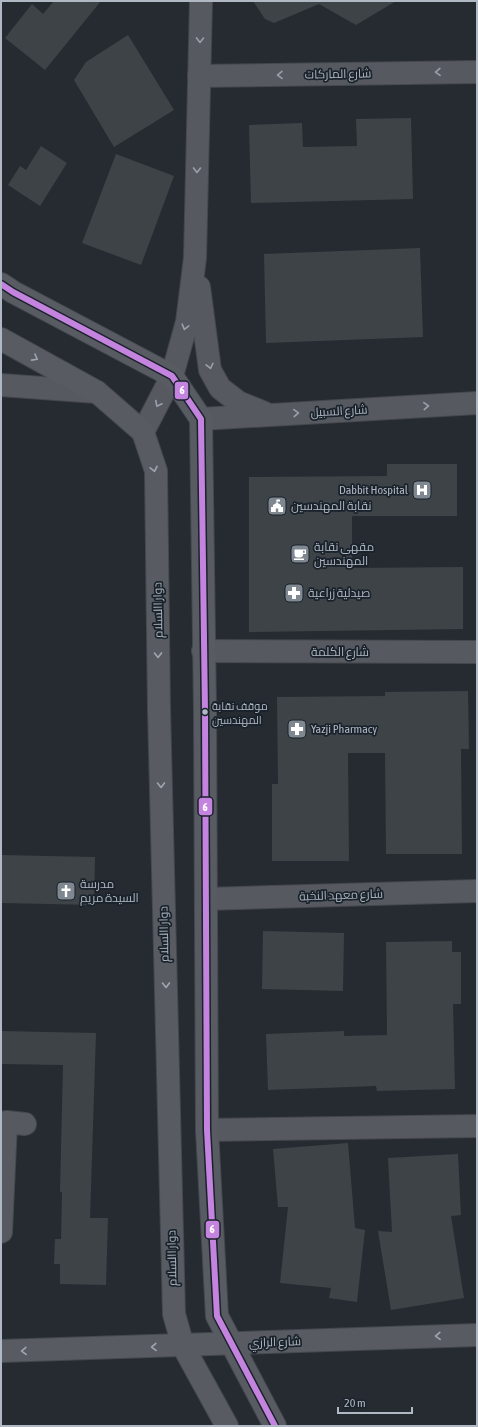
<svg xmlns="http://www.w3.org/2000/svg" width="478" height="1427" viewBox="0 0 478 1427" font-family="'Asap Condensed',Cairo,sans-serif">
  <rect width="100%" height="100%" fill="#262b31"/>
  <g fill="#3e4348">
    <polygon points="54,1 101,1 45,70 5,38 32,4 43,14"/>
    <polygon points="253,1 396,1 356,25 319,4 274,23 265,19"/>
    <polygon points="128,35 174,110 114,147 74,80 86,62"/>
    <polygon points="411,118 413,199 251,203 249,125 302,123 303,147 357,146 356,119"/>
    <polygon points="41,146 67,163 40,206 8,185 20,166 26,170"/>
    <polygon points="116,154 174,176 141,265 82,243"/>
    <polygon points="420,248 423,337 266,343 264,254"/>
    <polygon points="387,464 457,464 457,516 352,516 352,568 463,567 463,629 249,632 249,477 387,476"/>
    <polygon points="468,691 469,749 461,749 462,854 386,854 385,753 348,753 349,861 272,861 272,784 278,784 277,697 385,696 385,692"/>
    <polygon points="1,855 95,857 94,905 1,903"/>
    <polygon points="263,931 344,933 343,991 262,989"/>
    <polygon points="452,941 452,952 461,952 461,1004 453,1004 455,1089 377,1091 376,1086 268,1090 266,1034 344,1031 344,1036 387,1035 386,942"/>
    <polygon points="1,1031 96,1033 90,1218 108,1218 106,1285 60,1284 60,1264 54,1264 55,1239 61,1239 62,1192 60,1192 63,1065 1,1064"/>
    <polygon points="348,1143 355,1228 365,1230 357,1302 329,1298 331,1288 280,1283 288,1207 278,1207 273,1149"/>
    <polygon points="458,1154 461,1215 451,1216 464,1298 391,1310 378,1231 392,1232 388,1158"/>
  </g>
  <g fill="none" stroke-linecap="round" stroke-linejoin="round">
    <g stroke="#44474c" stroke-width="24">
      <g id="minor">
        <polyline points="199,76 477,72"/>
        <polyline points="199,287 210,370 220,388 238,402 265,413"/>
        <polyline points="1,385 97,392"/>
        <polyline points="201,419 477,403"/>
        <polyline points="143,432 172,376 187,322 195,258 201,1"/>
        <polyline points="203,651 477,652"/>
        <polyline points="206,899 477,891"/>
        <polyline points="207,1130 477,1126"/>
        <polyline points="1,1232 6,1122 25,1124"/>
      </g>
    </g>
    <g stroke="#43484e" stroke-width="24">
      <g id="major">
        <polyline points="1,284 13,292 172,376 201,419 205,712 207,1130 217,1316 275,1426"/>
        <polyline points="1,339 97,392 143,432 156,471 159,709 174,1314 183,1346 227,1426"/>
        <polyline points="1,1351 477,1335"/>
      </g>
    </g>
    <use href="#minor" stroke="#565a60" stroke-width="22"/>
    <use href="#major" stroke="#585c62" stroke-width="22"/>
    <g stroke="#1a222b" stroke-width="9">
      <polyline id="bus-1" points="1,284 13,292 172,376 201,419 205,712 207,1130 217,1316 275,1426"/>
    </g>
    <use href="#bus-1" stroke="#c483df" stroke-width="6"/>
  </g>
  <defs><path id="oneway-chevron" d="M-2-3.5L2.5 0L-2 3.5" fill="none" stroke-width="1.6" stroke-linecap="round" stroke-linejoin="round"/></defs>
  <g stroke="#99a0aa">
    <use href="#oneway-chevron" transform="translate(200 40) rotate(91)"/>
    <use href="#oneway-chevron" transform="translate(438 72) rotate(179)"/>
    <use href="#oneway-chevron" transform="translate(280 75) rotate(179)"/>
    <use href="#oneway-chevron" transform="translate(197 170) rotate(91)"/>
    <use href="#oneway-chevron" transform="translate(185 327) rotate(105)"/>
    <use href="#oneway-chevron" transform="translate(210 366) rotate(77)"/>
    <use href="#oneway-chevron" transform="translate(158 404) rotate(117)"/>
    <use href="#oneway-chevron" transform="translate(426 406) rotate(-3)"/>
    <use href="#oneway-chevron" transform="translate(296 413) rotate(-3)"/>
  </g>
  <g stroke="#9ea6b0">
    <use href="#oneway-chevron" transform="translate(35 358) rotate(29)"/>
    <use href="#oneway-chevron" transform="translate(154 469) rotate(78)"/>
    <use href="#oneway-chevron" transform="translate(158 655) rotate(89)"/>
    <use href="#oneway-chevron" transform="translate(161 785) rotate(89)"/>
    <use href="#oneway-chevron" transform="translate(166 985) rotate(89)"/>
    <use href="#oneway-chevron" transform="translate(438 1336) rotate(178)"/>
    <use href="#oneway-chevron" transform="translate(154 1347) rotate(178)"/>
    <use href="#oneway-chevron" transform="translate(24 1351) rotate(178)"/>
  </g>
  <defs>
    <g id="hospital-square" transform="scale(1)"><rect x="-9" y="-9" width="18" height="18" rx="4" fill="#7f8790" stroke="#1a222b"/><path d="M-5-5h3v3.5h4V-5h3V5h-3V1.5h-4V5h-3Z" fill="#fff"/></g>
    <g id="civic-square" transform="scale(1)"><rect x="-9" y="-9" width="18" height="18" rx="4" fill="#7f8790" stroke="#1a222b"/><path d="M-.6-6.5H3V-4.5H.6V-3L4-1V1h2V6H-6V1h2V-1L-.6-3ZM-1.2 2.5V6h2.4V2.5Z" fill="#fff"/></g>
    <g id="cafe-square" transform="scale(1)"><rect x="-9" y="-9" width="18" height="18" rx="4" fill="#7f8790" stroke="#1a222b"/><path d="M-5.5-4.5H6V0H3Q3 3.5 0 3.5H-2.5Q-5.5 3.5-5.5 0ZM3-3.2v2h1.7v-2ZM-6 4.5H4V6H-6Z" fill="#fff"/></g>
    <g id="pharmacy-square" transform="scale(1)"><rect x="-9" y="-9" width="18" height="18" rx="4" fill="#7f8790" stroke="#1a222b"/><path d="M-2-6h4v4h4v4h-4v4h-4v-4h-4v-4h4Z" fill="#fff"/></g>
    <g id="church-square" transform="scale(1)"><rect x="-9" y="-9" width="18" height="18" rx="4" fill="#7f8790" stroke="#1a222b"/><path d="M-1.2-6h2.4v3.5h3.3v2.4h-3.3V6h-2.4V-.1h-3.3v-2.4h3.3Z" fill="#fff"/></g>
  </defs>
  <g fill-rule="evenodd">
    <use href="#hospital-square" x="422" y="490"/>
    <use href="#civic-square" x="277" y="506"/>
    <use href="#cafe-square" x="300" y="554"/>
    <use href="#pharmacy-square" x="294" y="593"/>
    <use href="#pharmacy-square" x="297" y="729"/>
    <use href="#church-square" x="66" y="891"/>
  </g>
  <circle fill="#afb8c3" stroke="#1a222b" stroke-width="1.5" cx="205" cy="712" r="3.5"/>
  <g text-anchor="middle" dominant-baseline="central" stroke-width="3.5" stroke-linejoin="round" paint-order="stroke">
    <g font-size="11" fill="#afb8c3" stroke="#1a222b" text-anchor="start">
      <text x="212" y="706">موقف نقابة<tspan x="212" dy="14">المهندسين</tspan></text>
    </g>
    <g font-size="12" fill="#afb8c3" stroke="#1a222b">
      <text transform="translate(338 74) rotate(-1)">شارع الماركات</text>
      <text transform="translate(339 411) rotate(-3)">شارع السبيل</text>
      <text transform="translate(158 610) rotate(-91)">دوار االسلام</text>
      <text x="340" y="652">شارع الكلمة</text>
      <text transform="translate(341 895) rotate(-2)">شارع معهد النخبة</text>
      <text transform="translate(164 934) rotate(-91)">دوار االسلام</text>
      <text transform="translate(172 1258) rotate(-91)">دوار االسلام</text>
      <text transform="translate(275 1342) rotate(-2)">شارع الرازي</text>
    </g>
    <g font-size="12" fill="#afb8c3" stroke="#1a222b" text-anchor="start">
      <text x="408" y="490" text-anchor="end">Dabbit Hospital</text>
      <text x="291" y="506">نقابة المهندسين</text>
      <text x="314" y="547">مقهى نقابة<tspan x="314" dy="14">المهندسين</tspan></text>
      <text x="308" y="593">صيدلية زراعية</text>
      <text x="311" y="729">Yazji Pharmacy</text>
      <text x="80" y="884">مدرسة<tspan x="80" dy="14">السيدة مريم</tspan></text>
    </g>
  </g>
  <g stroke="#1a222b" stroke-width="1.5">
    <rect x="174" y="381" width="15" height="19" rx="4" fill="#c483df"/>
    <rect x="198" y="797" width="15" height="19" rx="4" fill="#c483df"/>
    <rect x="205" y="1220" width="15" height="19" rx="4" fill="#c483df"/>
  </g>
  <g font-size="11" text-anchor="middle" font-weight="bold" fill="#fff">
    <text x="182" y="394">6</text>
    <text x="205" y="811">6</text>
    <text x="212" y="1233">6</text>
  </g>
  <rect width="478" height="1427" fill="none" stroke="#afb8c3" stroke-width="4"/>
  <path d="M338 1407v6h74v-6" fill="none" stroke="#afb8c3" stroke-width="2"/>
  <text x="344" y="1407" font-size="12" fill="#afb8c3" stroke="#1a222b" stroke-width="3" paint-order="stroke">20 m</text>
</svg>
